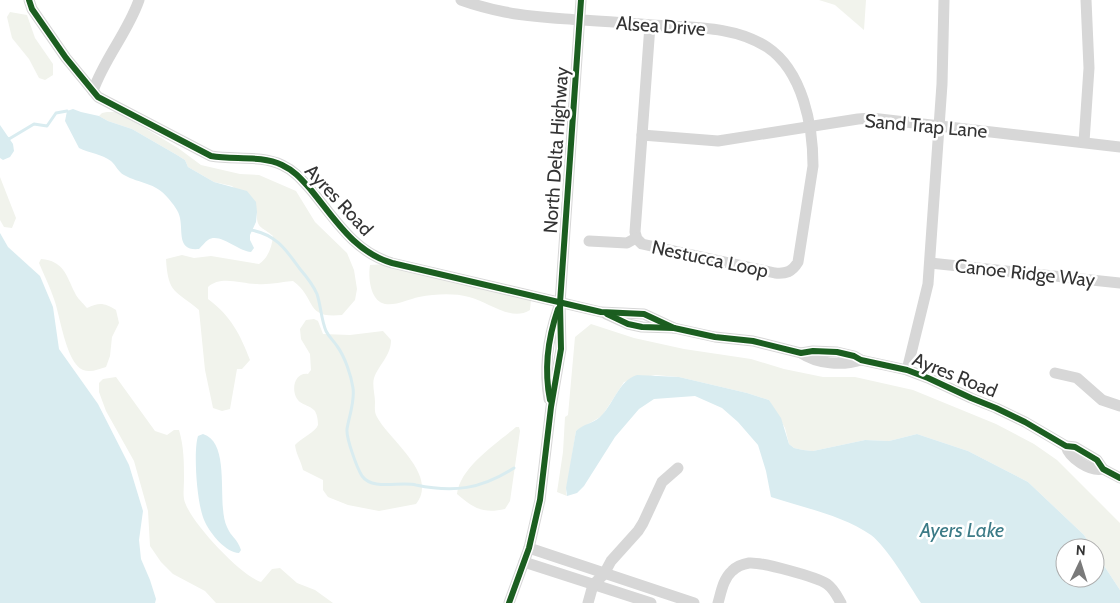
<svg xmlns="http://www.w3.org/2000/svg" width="1120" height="603" viewBox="0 0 1120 603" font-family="Cabin,sans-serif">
  <rect width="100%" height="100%" fill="#fff"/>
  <g fill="#f1f3ec">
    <polygon points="819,0 866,0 864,30 835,5"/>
    <polygon points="10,12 27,15 35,38 53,64 53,75 45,80 39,78 29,59 12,38 7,17"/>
    <path d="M107 112H117L143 127 178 148 201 165 240 174 259 175 296 191 315 222 347 253 354 270 357 289 355 300 342 315C304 319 317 298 293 281 281 282 269 285 257 284 241 284 221 275 208 287V299C231 316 240 334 250 360L242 369H237L230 409 222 411 213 408 205 370 199 310C176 290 168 295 166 259L182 255 194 258 211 256 259 264C268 258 272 247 273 236 262 226 256 229 257 212L232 186 214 182 188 167 185 160 177 155 132 129 108 121 99 116 102 113Z"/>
    <polygon points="0,177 16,218 12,228 4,227 0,220"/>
    <path d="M41 259C64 261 66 275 75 293 77 298 83 303 87 308 100 302 104 303 116 310L119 323 112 337 110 356 106 367C99 369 91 373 83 370 66 363 60 315 54 299 50 287 44 275 39 263Z"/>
    <path d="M386 264 531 299 530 310C511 322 489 302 469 297 453 293 436 294 419 297 409 299 396 306 385 304 370 301 368 277 370 265Z"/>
    <path d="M314 319 318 321 323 334 350 335 383 331 391 340C391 356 379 364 374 378 372 385 375 395 375 402 375 407 374 412 377 417 390 441 439 475 416 504L379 511 348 505 328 497 323 490V480L303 470C301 461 296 454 295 445 301 438 316 432 318 425 318 420 317 413 314 410 310 406 304 405 300 402 290 394 293 372 308 374L311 370 310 354 301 339 300 329 306 320Z"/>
    <polygon points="591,324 634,338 684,349 751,359 784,369 823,377 855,377 913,390 996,424 1034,444 1057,460 1120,523 1120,590 1095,552 1095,548 1092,548 1084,535 1028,482 968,451 917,434 889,441 865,440 813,451 803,450 794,448 789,444 785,428 769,400 747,393 679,377 655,375 624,382 602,416 576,431 566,493 567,496 557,492 563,452 565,417 568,415 575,337"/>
    <path d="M116 377 155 431 167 435 174 430H179C184 447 184 462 184 480 184 486 183 493 184 499 188 520 241 576 261 582L272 569 280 568 297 583 315 590 333 603H216L205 591 173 574 161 562 150 546 148 511 134 461 106 411 99 392V383L103 379Z"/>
    <path d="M516 427H519L520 431 510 501 505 509C483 514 473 508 457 494 460 467 496 444 516 427Z"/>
  </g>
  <g fill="#d9ecf0">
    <path d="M73 109 81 112 99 116 108 121 132 129 177 155 185 160 188 167 214 182 247 191 256 202 257 212 256 222 250 235V240L254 248 251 252C239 252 220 232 208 240 205 242 202 246 199 249 177 251 183 233 180 218 179 211 173 204 168 198 155 182 140 184 124 175 118 172 116 165 111 161 102 154 89 153 79 148L65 121 67 111Z"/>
    <polygon points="0,125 13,144 14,151 10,157 3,160 0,158"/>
    <polygon points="0,233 8,247 40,276 53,307 59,349 98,404 129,465 143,511 139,540 141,559 150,580 156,599 155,603 0,603"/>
    <path d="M637 375 679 377 747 393 769 400 781 418 789 444 794 448 803 450 813 451 865 440 889 441 917 434 968 451 1028 482 1084 535 1092 548H1065V578H1095V552L1120 590V603H921C909 585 887 547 871 535 842 515 804 508 771 497L766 471 758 445 738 422 722 408 695 396 654 399 639 409 615 437 584 486 577 493 567 496 566 488 576 431C583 424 594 423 600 417 614 404 618 381 637 375Z"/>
    <path d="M203 434C232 443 216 505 227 527 231 537 237 538 241 550L239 553C226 553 210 533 205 522 197 507 193 452 198 436Z"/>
  </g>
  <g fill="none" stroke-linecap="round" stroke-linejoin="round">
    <g stroke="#d9ecf0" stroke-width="3">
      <polyline points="0,134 9,139 34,124 47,126 56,113 67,111"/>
      <path d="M251 230C277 235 286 250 300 269 306 276 313 285 317 294 321 306 321 319 326 331 329 337 333 340 337 346 345 357 351 375 353 388 355 402 349 416 347 429 346 438 357 468 362 476 373 491 400 481 416 485 454 493 481 489 514 468"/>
    </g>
    <g stroke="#d7d7d7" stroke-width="11">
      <path d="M29 0 32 9 66 58 98 97 211 156C234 160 261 155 282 165 295 171 302 180 311 190 335 219 354 252 392 263L601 312 644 314 674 328"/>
      <path d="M461 0C475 5 490 9 505 12 530 17 555 18 580 20 604 21 628 23 652 25 690 28 733 25 767 47 803 71 813 126 813 166L798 262C792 272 786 274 775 273L642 244 637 239 635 232 650 25"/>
      <path d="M93 91C104 59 128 32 139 0"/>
      <polyline points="642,135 718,141 858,119 871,118 1120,147"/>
      <polyline points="1084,142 1089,68 1086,0"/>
      <polyline points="589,241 627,243 636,238"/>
      <polyline points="930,263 1120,283"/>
      <polyline points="606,314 628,324 642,327 674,328 715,337 753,341 801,353 813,351 837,352 854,356 861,360 907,370 928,378 971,398 996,408 1025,422 1066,446 1075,447 1097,460 1103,469 1120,478"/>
      <path d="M801 353C817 364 842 366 861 360"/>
      <polyline points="907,370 928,284 942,84 944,0"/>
      <polyline points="1055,373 1077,378 1102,400 1120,406"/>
      <path d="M549 399C544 370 548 338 558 309"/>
      <path d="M1066 446C1069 458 1090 472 1103 469"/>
      <polyline points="529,548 694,603"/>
      <polyline points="524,562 651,603"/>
      <polyline points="509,603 529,548 540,500 551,407 561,349 560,303 581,0"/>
      <polyline points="588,603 593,585 604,574 611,561 638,531 643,523 662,482 678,468"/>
      <path d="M718 603C721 593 723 579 732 571 736 567 743 564 749 563 762 562 817 577 827 584 834 589 837 596 841 603"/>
    </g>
    <g stroke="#fff" stroke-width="9">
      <g id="cycleway">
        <path d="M29 0 32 9 66 58 98 97 211 156C234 160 261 155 282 165 295 171 302 180 311 190 335 219 354 252 392 263L601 312 644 314 674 328"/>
        <polyline points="607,314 628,324 642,327 674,328 715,337 753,341 801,353 813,351 837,352 854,356 861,360 907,370 928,378 971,398 996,408 1025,422 1066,446 1075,447 1097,460 1103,469 1120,478"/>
        <path d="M550 400C544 370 548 338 558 309"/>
        <polyline points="509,603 529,548 540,500 551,407 561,349 560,303 581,0"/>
      </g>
    </g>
    <use href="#cycleway" stroke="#1b5e20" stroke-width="6"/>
  </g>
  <g text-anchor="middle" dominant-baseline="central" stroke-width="5" stroke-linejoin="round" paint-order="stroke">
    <g font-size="19" fill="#333" stroke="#fff">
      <text transform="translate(661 26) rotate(4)">Alsea Drive</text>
      <text transform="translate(926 126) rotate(5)">Sand Trap Lane</text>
      <text transform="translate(556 150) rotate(-86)">North Delta Highway</text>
      <text transform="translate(339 200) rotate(47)">Ayres Road</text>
      <text transform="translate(710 259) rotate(12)">Nestucca Loop</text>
      <text transform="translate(1025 273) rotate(6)">Canoe Ridge Way</text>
      <text transform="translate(955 375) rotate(22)">Ayres Road</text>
    </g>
    <g font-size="20" font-style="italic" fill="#3c7b87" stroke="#fff">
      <text x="962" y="530">Ayers Lake</text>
    </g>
  </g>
  <g transform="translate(1080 563) rotate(4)"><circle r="24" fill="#ffffff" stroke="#adadad"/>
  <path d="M0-4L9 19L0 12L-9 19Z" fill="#7a7a7a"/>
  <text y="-8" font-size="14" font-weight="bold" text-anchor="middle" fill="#333333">N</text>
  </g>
</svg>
